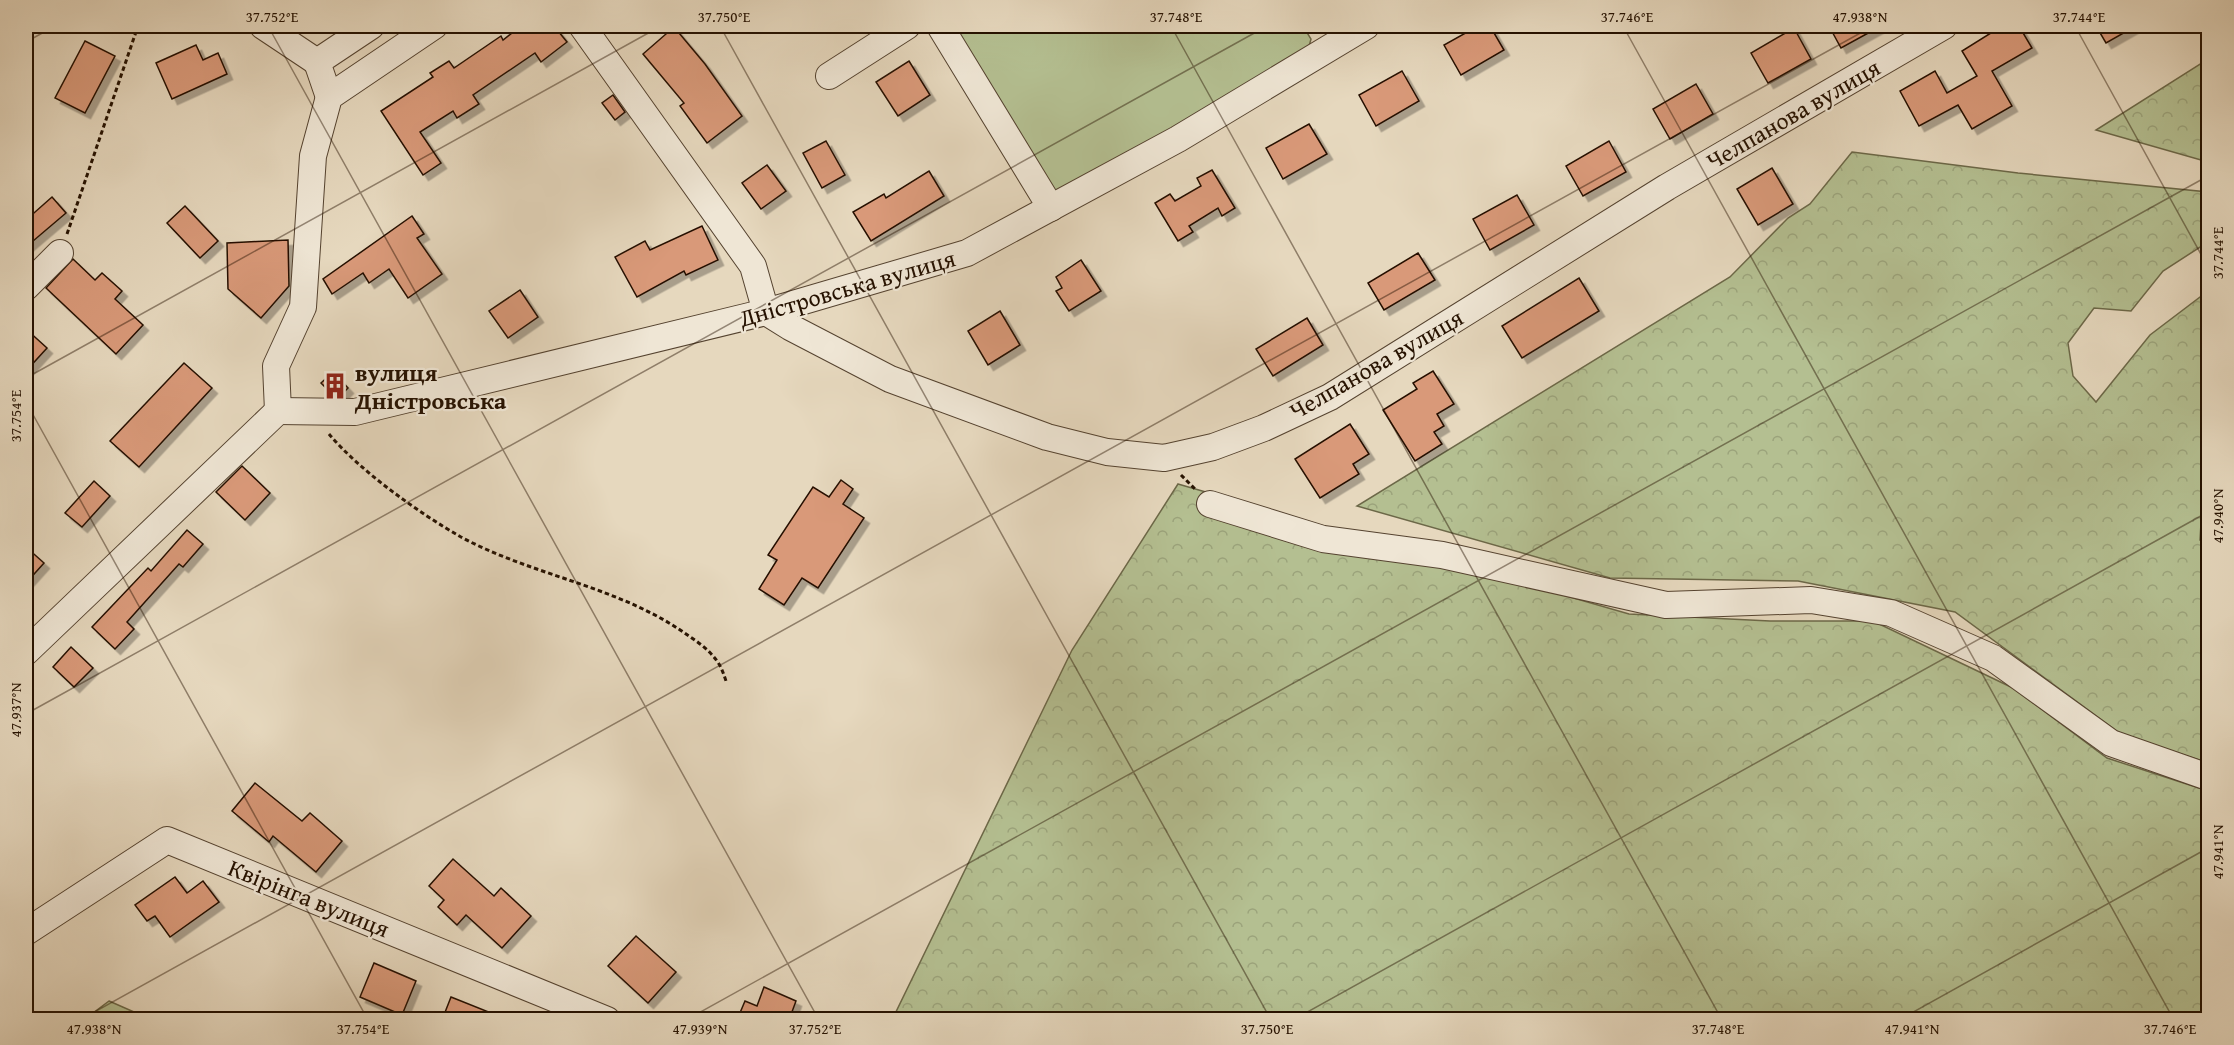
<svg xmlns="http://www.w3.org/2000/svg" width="2234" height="1045" viewBox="0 0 2234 1045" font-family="'Gentium Book Plus',serif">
  <defs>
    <pattern id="forest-crowns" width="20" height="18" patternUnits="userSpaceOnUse" patternTransform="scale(1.5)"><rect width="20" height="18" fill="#b4bf91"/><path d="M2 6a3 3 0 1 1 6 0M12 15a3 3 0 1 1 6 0" fill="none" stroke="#9ba37b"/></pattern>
    <filter id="shadow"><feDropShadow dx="5.5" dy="5.5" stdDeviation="0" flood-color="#0004"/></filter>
  </defs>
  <rect width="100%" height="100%" fill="#e6d8be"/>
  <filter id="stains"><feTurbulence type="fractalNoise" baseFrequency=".00333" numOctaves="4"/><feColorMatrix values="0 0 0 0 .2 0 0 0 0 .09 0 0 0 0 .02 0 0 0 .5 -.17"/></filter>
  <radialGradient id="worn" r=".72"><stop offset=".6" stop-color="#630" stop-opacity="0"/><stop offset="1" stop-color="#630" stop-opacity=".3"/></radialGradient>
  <polygon fill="#b4bf91" stroke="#6c6848" stroke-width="1.5" points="952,26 1303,26 1311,39 1308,50 1057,196"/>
  <g fill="url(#forest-crowns)" stroke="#6c6848" stroke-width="1.5">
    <polygon points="2208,59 2208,162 2096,130"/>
    <polygon points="1852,152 2018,173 2208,192 2208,242 2163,271 2131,311 2094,308 2068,343 2073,376 2096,402 2150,335 2208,291 2208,471 2204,473 2200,540 2208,544 2208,763 2121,734 1955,612 1798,581 1610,578 1357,506 1730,277 1788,218 1810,204"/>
    <polygon points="1178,484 1629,614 1770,621 1873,621 2013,688 2107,758 2208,791 2208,1019 892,1020 1072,650"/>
    <polygon points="109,1001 150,1019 85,1019"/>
  </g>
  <g fill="#d99979" stroke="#251100" stroke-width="1.5" filter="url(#shadow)">
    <polygon points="521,26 554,26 567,42 541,62 535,53 473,95 479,104 457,118 453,111 420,132 441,163 423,175 381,111 433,77 430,73 449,61 454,68 501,36 503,40"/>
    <polygon points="1478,26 1490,26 1504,50 1461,75 1444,45"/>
    <polygon points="1829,26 1881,26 1841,48"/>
    <polygon points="2002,26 2019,26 2032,48 1992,71 2012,106 1972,129 1958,105 1919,126 1900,91 1935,71 1947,93 1977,76 1962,51"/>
    <polygon points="2096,26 2136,26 2106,43"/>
    <polygon points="674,27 705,64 742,116 707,143 680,106 684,103 643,54"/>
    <polygon points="1794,28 1811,59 1768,83 1751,53"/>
    <polygon points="85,41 115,56 85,113 55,98"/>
    <polygon points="196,45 203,60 218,53 227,74 172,99 156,63"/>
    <polygon points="909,61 930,95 898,116 876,82"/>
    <polygon points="1402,71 1419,101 1376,126 1359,95"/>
    <polygon points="1696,84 1713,114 1670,139 1653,109"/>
    <polygon points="613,95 625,112 615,120 602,103"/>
    <polygon points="1309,124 1327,154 1283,179 1266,148"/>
    <polygon points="826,141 845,175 822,188 803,153"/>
    <polygon points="1609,141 1626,172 1583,196 1566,166"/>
    <polygon points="767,165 786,191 761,209 742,183"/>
    <polygon points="1772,168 1793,204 1758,225 1737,189"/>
    <polygon points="1212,170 1235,208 1222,216 1218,208 1189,226 1193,232 1178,241 1155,203 1170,194 1175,201 1201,186 1197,178"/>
    <polygon points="929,171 944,196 871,241 853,212 884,194 886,198"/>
    <polygon points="1517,195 1534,225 1490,250 1473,219"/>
    <polygon points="52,197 66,213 26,247 26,220"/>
    <polygon points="185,206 218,241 200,258 167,223"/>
    <polygon points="412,216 424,234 417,238 442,274 408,298 389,269 369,283 363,273 332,294 323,279"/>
    <polygon points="702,226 718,260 686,275 684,271 637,297 615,257 645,241 650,250"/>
    <polygon points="288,240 289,286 261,318 228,289 227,243"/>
    <polygon points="1418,253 1435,280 1384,310 1368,283"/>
    <polygon points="73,259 95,280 102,273 122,291 115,299 143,325 116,354 46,288"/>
    <polygon points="1081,260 1101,291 1069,311 1056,291 1062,288 1056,277"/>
    <polygon points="1579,278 1599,311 1522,358 1502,326"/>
    <polygon points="520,290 538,317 508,338 489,311"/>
    <polygon points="1000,311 1020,345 988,365 968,331"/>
    <polygon points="1307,318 1323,345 1273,376 1256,349"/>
    <polygon points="26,329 47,348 26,371"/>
    <polygon points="184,363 212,388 139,467 110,441"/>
    <polygon points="1433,371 1454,404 1437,414 1444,426 1434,432 1442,444 1415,461 1383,410 1417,389 1413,383"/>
    <polygon points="333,372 348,388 339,397 335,397 321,383"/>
    <polygon points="1350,424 1369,454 1353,464 1359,474 1320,498 1295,459"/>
    <polygon points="242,466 270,493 245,520 216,492"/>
    <polygon points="841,480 853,489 843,504 864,518 818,588 802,578 784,605 759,589 777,560 768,555 813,487 829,497"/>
    <polygon points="94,481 110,496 82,527 65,513"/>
    <polygon points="187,530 203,544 183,567 179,564 127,622 134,629 115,649 92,627 148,568 151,571"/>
    <polygon points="26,547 44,563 26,583"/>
    <polygon points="71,647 93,668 74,687 53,667"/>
    <polygon points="255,783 302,821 310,813 342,841 316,872 273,836 269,842 232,811"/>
    <polygon points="453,859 494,896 501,888 531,916 502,948 466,915 457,925 438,907 444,900 429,886"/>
    <polygon points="175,877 187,893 203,881 219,902 170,937 155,916 147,921 135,905"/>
    <polygon points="636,936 676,972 648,1003 608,966"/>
    <polygon points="374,963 416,981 402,1015 360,997"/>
    <polygon points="764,987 796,1001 789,1020 737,1020 745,1001 757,1006"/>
    <polygon points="451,997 506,1019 506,1020 442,1020"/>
  </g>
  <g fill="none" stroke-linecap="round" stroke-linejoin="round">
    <g stroke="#554330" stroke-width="28">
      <g id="minor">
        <polyline points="263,26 317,62"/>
        <polyline points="582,26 753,266 766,312 790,327 890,379 1047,437 1107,452 1164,458 1213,447 1264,428 1330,397 1667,187 1944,26"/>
        <polyline points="940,26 1051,208"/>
        <polyline points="829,76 907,26"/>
        <polyline points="329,97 317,62 371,26"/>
        <polyline points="26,287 60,253"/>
        <polyline points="278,411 355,412 766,312 967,253 1178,139 1366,26"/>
        <polyline points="278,411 276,366 303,307 313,156 329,97 434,26"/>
        <polyline points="1210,504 1323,539 1442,555 1666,605 1811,600 1891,613 1993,658 2111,743 2208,777"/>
        <polyline points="26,652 278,411"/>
        <polyline points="26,932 167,840 607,1020"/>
      </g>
    </g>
    <g stroke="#251100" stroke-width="3" stroke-dasharray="4.5 3" stroke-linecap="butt">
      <polyline points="67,234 138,26"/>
      <path d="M329 434C360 471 419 513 461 537 533 576 618 586 686 634 698 642 711 651 719 664 722 669 724 675 726 681"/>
      <polyline points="1181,475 1196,490"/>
      <polyline points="26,1019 26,1020"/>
    </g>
    <use href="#minor" stroke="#efe6d5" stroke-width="26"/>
  </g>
  <path fill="none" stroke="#251100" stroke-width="1.5" stroke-opacity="0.45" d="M268 26 819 1020M720 26 1271 1020M1171 26 1722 1020M1623 26 2174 1020M2075 26 2208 267M26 42 55 26M26 378 661 26M26 402 368 1020M26 714 1267 26M80 1020 1873 26M686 1020 2208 176M1293 1020 2208 512M1899 1020 2208 848"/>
  <defs>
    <g id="building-bare" transform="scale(2.07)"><path d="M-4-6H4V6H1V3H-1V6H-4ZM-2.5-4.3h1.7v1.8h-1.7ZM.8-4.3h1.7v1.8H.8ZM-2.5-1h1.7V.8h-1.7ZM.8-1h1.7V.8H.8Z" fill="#8f2418" stroke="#efe6d5" stroke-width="2.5" paint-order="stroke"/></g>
  </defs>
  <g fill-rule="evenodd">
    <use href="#building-bare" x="335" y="386"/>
  </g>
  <g text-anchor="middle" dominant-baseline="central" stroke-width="4.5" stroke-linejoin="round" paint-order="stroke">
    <g font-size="24" fill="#251100" stroke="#efe6d5">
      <text transform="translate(1793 114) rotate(-30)">Челпанова вулиця</text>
      <text transform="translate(847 288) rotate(-16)">Дністровська вулиця</text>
      <text transform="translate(1376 364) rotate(-30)">Челпанова вулиця</text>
      <text transform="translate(309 898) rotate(22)">Квірінга вулиця</text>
    </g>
    <g font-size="24" font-weight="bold" fill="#251100" stroke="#efe6d5" text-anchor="start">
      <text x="355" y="372">вулиця<tspan x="355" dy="28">Дністровська</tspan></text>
    </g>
  </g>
  <rect width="2234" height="1045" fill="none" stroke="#e6d8be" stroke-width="66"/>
  <rect x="33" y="33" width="2168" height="979" fill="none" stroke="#251100" stroke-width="2"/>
  <g font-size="15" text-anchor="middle" fill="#251100">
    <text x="272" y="22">37.752°E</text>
    <text x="724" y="22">37.750°E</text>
    <text x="1176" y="22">37.748°E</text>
    <text x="1627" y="22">37.746°E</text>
    <text x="1860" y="22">47.938°N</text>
    <text x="2079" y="22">37.744°E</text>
    <text transform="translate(2218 253) rotate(-90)" y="5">37.744°E</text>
    <text transform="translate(16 416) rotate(-90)" y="5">37.754°E</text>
    <text transform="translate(2218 516) rotate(-90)" y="5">47.940°N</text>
    <text transform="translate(16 710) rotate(-90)" y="5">47.937°N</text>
    <text transform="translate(2218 852) rotate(-90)" y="5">47.941°N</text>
    <text x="94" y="1034">47.938°N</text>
    <text x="363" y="1034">37.754°E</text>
    <text x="700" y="1034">47.939°N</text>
    <text x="815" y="1034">37.752°E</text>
    <text x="1267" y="1034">37.750°E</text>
    <text x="1718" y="1034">37.748°E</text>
    <text x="1912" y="1034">47.941°N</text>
    <text x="2170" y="1034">37.746°E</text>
  </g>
  <rect width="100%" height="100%" filter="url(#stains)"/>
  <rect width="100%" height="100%" fill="url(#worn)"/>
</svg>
